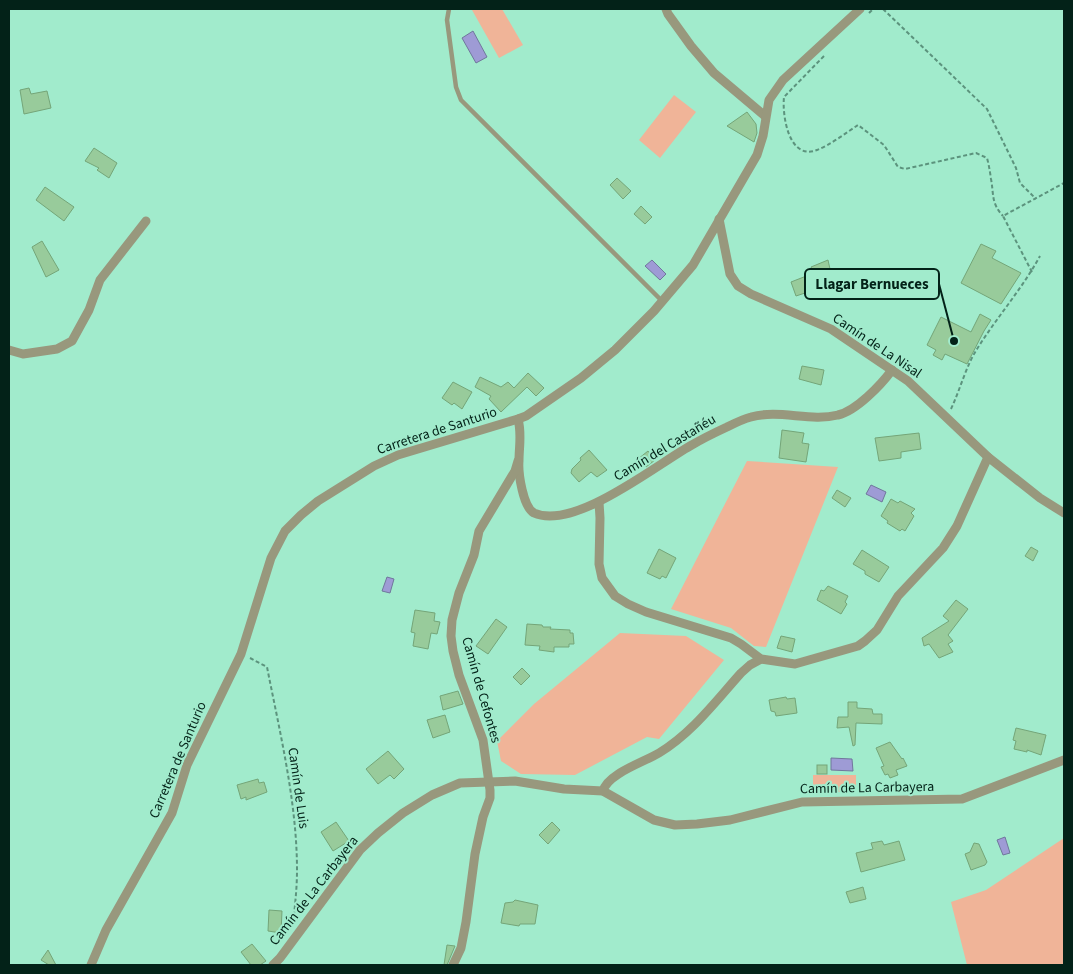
<svg xmlns="http://www.w3.org/2000/svg" width="1073" height="974" viewBox="0 0 1073 974" font-family="'Source Sans 3',sans-serif">
  <rect width="100%" height="100%" fill="#a1ebcc"/>
  <g fill="#f0b498">
    <polygon points="473,9 502,9 523,45 499,58 472,10"/>
    <polygon points="674,95 696,112 660,158 639,140"/>
    <polygon points="747,461 838,467 766,647 754,646 731,628 671,609"/>
    <polygon points="620,633 686,636 724,660 659,739 647,737 575,775 521,774 501,761 497,741 534,704"/>
    <rect x="813" y="775" width="43" height="17"/>
    <polygon points="1064,838 1064,965 967,965 951,902 986,890"/>
  </g>
  <g fill="#9e9bd5" stroke="#70779c">
    <polygon points="473,31 487,57 476,63 462,38"/>
    <polygon points="652,260 666,274 660,280 645,266"/>
    <polygon points="871,485 886,492 882,502 866,494"/>
    <polygon points="387,577 394,579 390,593 382,591"/>
    <polygon points="831,758 852,759 853,771 831,770"/>
    <polygon points="1005,837 1010,853 1003,855 997,840"/>
  </g>
  <g fill="#98cb9b" stroke="#74a578">
    <polygon points="29,88 31,94 47,91 51,108 24,114 20,90"/>
    <polygon points="747,112 756,124 757,133 754,142 727,126"/>
    <polygon points="94,148 117,163 109,178 97,170 99,168 85,161"/>
    <polygon points="617,178 631,191 623,199 610,185"/>
    <polygon points="45,187 74,207 64,221 36,200"/>
    <polygon points="641,206 652,217 645,224 634,214"/>
    <polygon points="42,241 59,270 46,277 32,247"/>
    <polygon points="981,244 996,251 992,258 1021,273 1001,304 961,283"/>
    <polygon points="828,260 834,287 822,291 821,289 809,293 808,292 796,296 791,282 814,273 811,267"/>
    <polygon points="980,314 991,320 984,331 967,364 945,354 942,360 933,355 936,350 927,345 941,317 971,332"/>
    <polygon points="802,366 824,370 821,385 799,379"/>
    <polygon points="528,373 544,388 536,396 527,387 501,412 489,399 491,396 475,387 480,377 501,387 508,382 514,388"/>
    <polygon points="453,382 472,392 462,409 454,403 452,405 442,398"/>
    <polygon points="782,430 804,433 802,443 809,444 806,462 779,458"/>
    <polygon points="919,433 921,449 901,452 901,458 879,461 875,438"/>
    <polygon points="589,450 607,470 597,477 591,472 579,482 571,473 572,469 581,460 580,458"/>
    <polygon points="648,451 655,460 646,467 644,465 623,471"/>
    <polygon points="837,490 851,498 845,507 832,498"/>
    <polygon points="891,499 898,503 900,501 915,509 911,513 914,516 905,531 902,529 900,531 887,523 888,521 881,516"/>
    <polygon points="1031,547 1038,551 1033,561 1025,556"/>
    <polygon points="659,549 676,558 666,578 662,576 660,579 647,573"/>
    <polygon points="862,550 889,567 879,582 865,574 865,571 853,564"/>
    <polygon points="828,586 848,596 845,602 847,604 841,614 817,600 821,590 824,591"/>
    <polygon points="956,600 968,609 948,635 953,641 948,644 953,652 939,658 929,644 924,646 922,638 949,621 943,616"/>
    <polygon points="415,610 435,613 434,621 440,622 437,634 431,633 428,649 413,646 415,633 411,632"/>
    <polygon points="496,619 507,627 488,654 476,646"/>
    <polygon points="527,624 542,625 543,627 551,627 550,629 570,630 570,633 573,633 574,644 569,644 569,647 554,647 554,652 539,650 540,646 525,645"/>
    <polygon points="781,636 795,639 792,652 777,648"/>
    <polygon points="522,668 530,676 521,685 513,677"/>
    <polygon points="458,691 463,704 443,710 440,696"/>
    <polygon points="786,697 787,699 795,698 797,713 776,716 775,712 771,711 769,700"/>
    <polygon points="848,702 857,702 857,708 872,709 873,714 882,714 882,724 856,723 855,745 853,746 849,727 837,728 838,717 848,717"/>
    <polygon points="445,715 450,732 433,738 427,720"/>
    <polygon points="1016,728 1046,735 1041,755 1027,750 1027,752 1014,749 1016,741 1013,740"/>
    <polygon points="890,742 902,759 903,758 907,766 896,770 898,775 890,778 888,774 885,775 881,767 884,766 876,748"/>
    <polygon points="388,751 404,769 394,779 390,775 378,784 366,769"/>
    <rect x="817" y="765" width="10" height="9"/>
    <polygon points="258,779 259,783 264,782 267,792 246,800 246,797 241,799 237,785"/>
    <polygon points="336,822 349,841 333,851 321,832"/>
    <polygon points="552,822 560,830 548,844 539,835"/>
    <polygon points="882,841 884,845 899,841 905,860 861,872 856,853 873,849 871,843"/>
    <polygon points="974,843 979,844 987,862 985,865 971,870 965,854 970,852"/>
    <polygon points="863,887 866,899 850,903 846,892"/>
    <polygon points="515,900 538,905 535,924 520,924 519,926 501,923 505,903 513,902"/>
    <polygon points="269,910 282,911 281,933 268,931"/>
    <polygon points="252,944 266,961 260,965 251,965 241,952"/>
    <polygon points="447,945 455,946 447,965 444,965"/>
    <polygon points="48,950 56,965 49,965 41,960"/>
  </g>
  <g fill="none" stroke-linecap="round" stroke-linejoin="round">
    <g stroke="#5c937d" stroke-width="2" stroke-dasharray="4 2.5" stroke-linecap="butt">
      <polyline points="883,9 987,109 1016,168 1020,183 1036,199"/>
      <polyline points="869,13 873,9"/>
      <path d="M824 56 784 97C782 116 789 161 817 150 830 145 846 133 858 125L884 145 898 167 905 169 976 153 987 158C989 165 990 172 991 179 994 195 991 203 1003 216"/>
      <polyline points="1032,272 1003,216 1064,183"/>
      <path d="M951 409C960 390 966 366 977 349 997 317 1022 289 1040 256"/>
      <path d="M250 658 267 667C280 733 297 803 297 870 297 888 295 906 293 923"/>
    </g>
    <polyline stroke="#98987d" stroke-width="4.5" points="449,9 447,20 456,87 461,100 662,301"/>
    <g stroke="#98987d" stroke-width="9">
      <polyline points="666,9 668,14 691,46 714,73 765,116"/>
      <polyline points="719,219 730,274 738,286 751,294 831,329 908,381 988,457 1040,498 1064,513"/>
      <polyline points="9,350 23,354 57,349 72,341 89,310 100,280 146,221"/>
      <path d="M518 419C522 434 519 446 519 461 518 473 523 507 534 513 574 531 656 465 690 446 702 439 714 433 727 427 735 423 743 419 751 417 779 409 810 422 838 415 856 411 881 385 892 370"/>
      <polyline points="599,502 600,518 599,564 602,578 615,596 628,604 646,612 731,638 741,644 761,659 795,664 858,646 865,641 877,630 898,596 943,548 957,526 988,457"/>
      <path d="M603 791C607 774 644 762 659 753 692 733 715 702 741 673L750 665 761 659"/>
      <polyline points="91,965 106,930 172,813 187,765 241,654 271,558 285,531 301,515 318,501 374,466 398,455 518,419 526,416 581,378 615,350 654,311 693,265 757,155 763,136 769,100 783,80 860,9"/>
      <polyline points="273,965 280,958 360,850 378,833 403,813 432,795 460,783 515,781 564,789 603,791 654,820 675,825 697,824 730,820 802,802 962,799 1064,760"/>
      <polyline points="453,965 461,948 466,922 475,854 483,817 490,798 490,790 483,740 459,675 453,651 451,636 452,620 459,593 474,555 479,531 515,471 518,461"/>
    </g>
  </g>
  <g text-anchor="middle" dominant-baseline="central" stroke-width="4" stroke-linejoin="round" paint-order="stroke">
    <g font-size="14" fill="#032218" stroke="#a1ebcc">
      <text transform="translate(877 346) rotate(34)">Camín de La Nisal</text>
      <text transform="translate(437 431) rotate(-18)">Carretera de Santurio</text>
      <text transform="translate(665 448) rotate(-31)">Camín del Castañéu</text>
      <text transform="translate(481 690) rotate(74)">Camín de Cefontes</text>
      <text transform="translate(178 760) rotate(-67)">Carretera de Santurio</text>
      <text transform="translate(298 788) rotate(82)">Camín de Luis</text>
      <text transform="translate(867 788) rotate(-1)">Camín de La Carbayera</text>
      <text transform="translate(314 891) rotate(-52)">Camín de La Carbayera</text>
    </g>
  </g>
  <path fill="none" stroke="#032218" stroke-width="2" d="M954 341L939 284"/>
  <circle fill="#032218" stroke="#a1ebcc" stroke-width="2" cx="954" cy="341" r="5"/>
  <rect fill="#a1ebcc" stroke="#032218" stroke-width="2" x="805" y="269" width="134" height="30" rx="5"/>
  <g font-size="15" text-anchor="middle" font-weight="bold" fill="#032218">
    <text x="872" y="289">Llagar Bernueces</text>
  </g>
  <rect width="1073" height="974" fill="none" stroke="#032218" stroke-width="20"/>
</svg>
